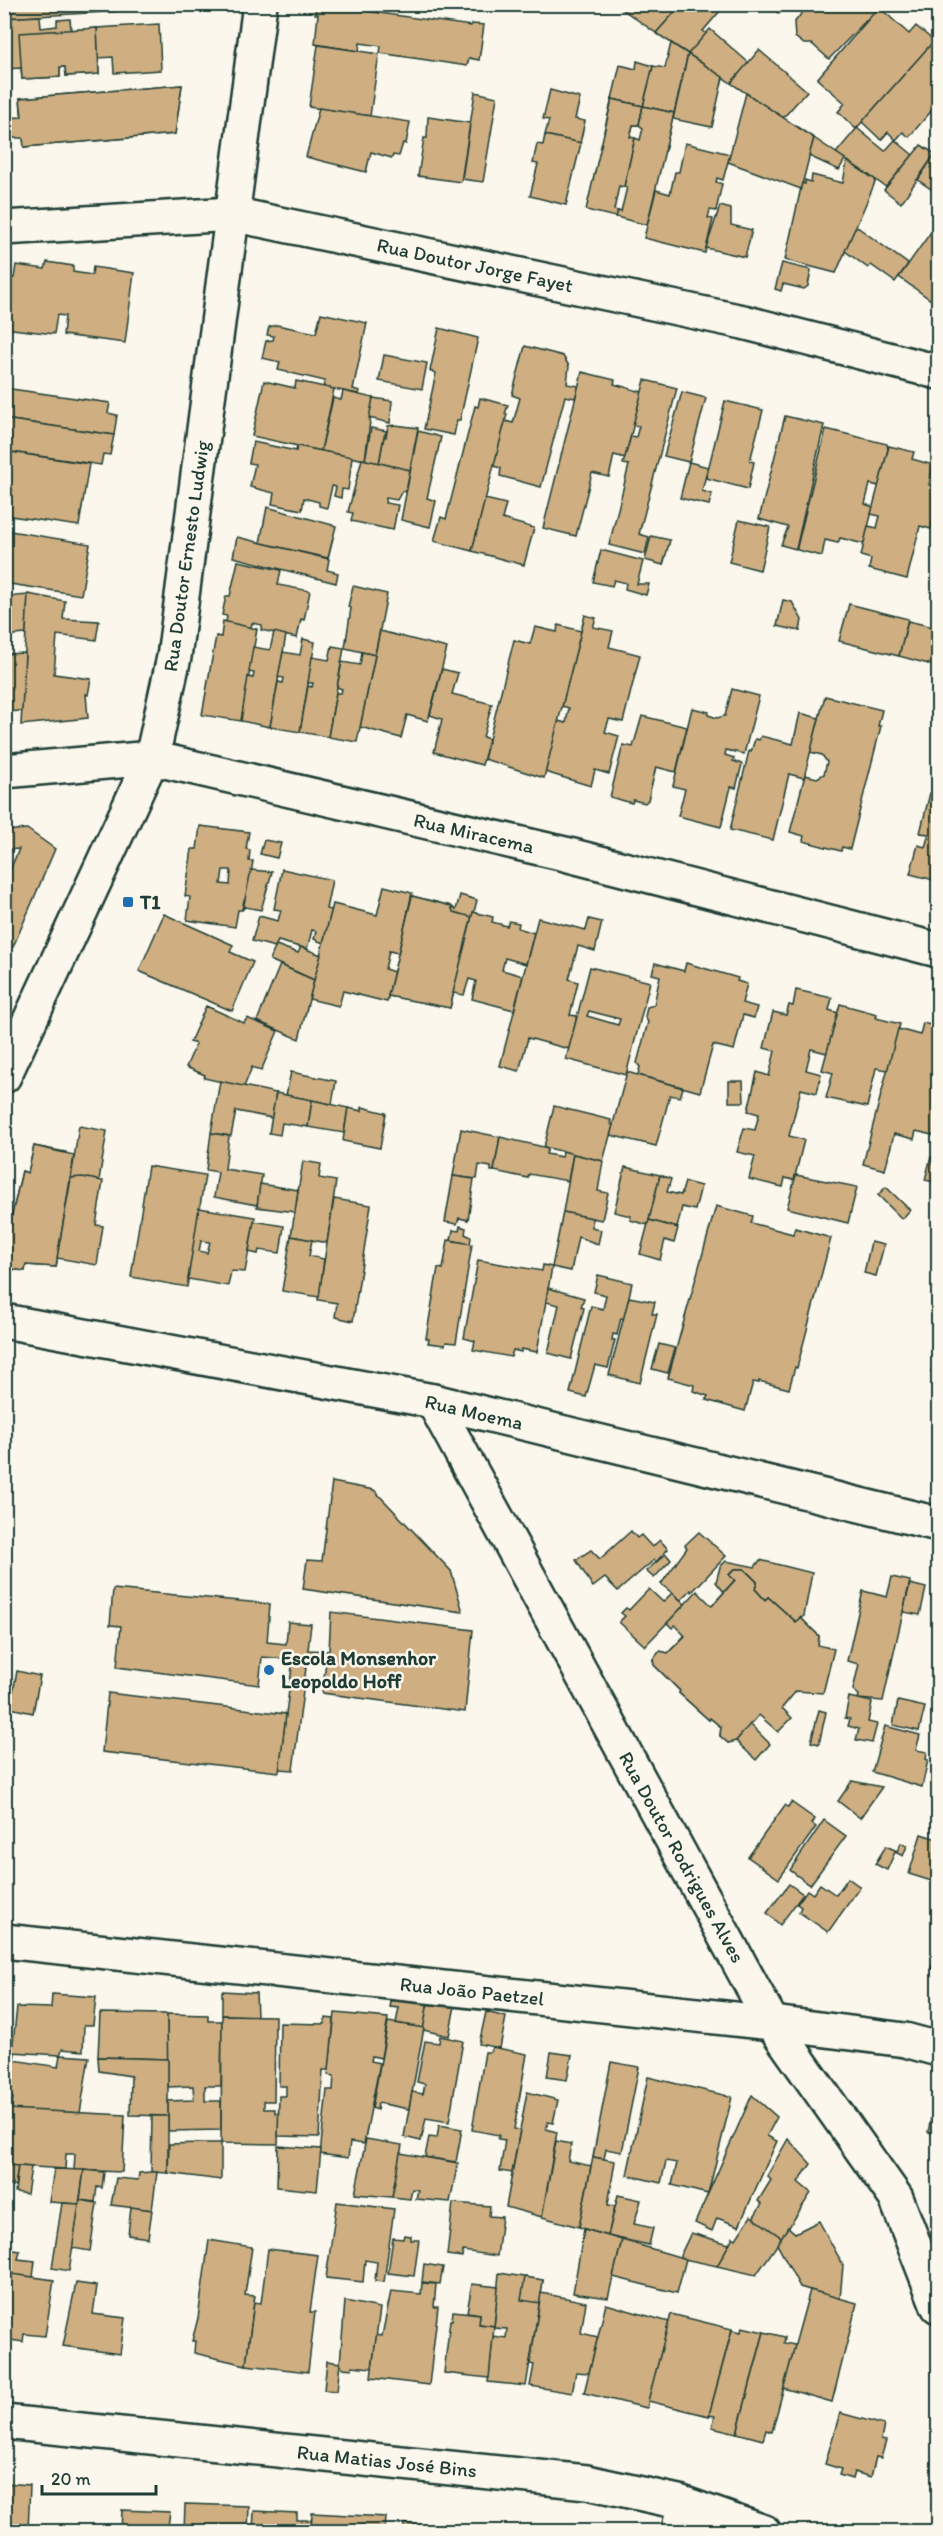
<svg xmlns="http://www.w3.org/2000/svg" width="943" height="2536" viewBox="0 0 943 2536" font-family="Itim,sans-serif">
  <rect width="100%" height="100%" fill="#fbf7ec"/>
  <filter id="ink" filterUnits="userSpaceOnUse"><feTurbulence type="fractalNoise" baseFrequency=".0167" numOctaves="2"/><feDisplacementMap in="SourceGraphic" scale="12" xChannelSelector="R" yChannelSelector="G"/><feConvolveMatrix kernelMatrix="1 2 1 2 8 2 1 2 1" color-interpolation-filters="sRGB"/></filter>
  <g filter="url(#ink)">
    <g fill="#cfaf82" stroke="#1f3d34" stroke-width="1.5" fill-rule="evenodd">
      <polygon points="4,4 139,4 139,10 4,18"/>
      <polygon points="316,4 471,26 472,24 484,25 479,60 469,58 467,66 380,53 381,46 360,43 359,51 315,44 318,14 315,14"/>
      <polygon points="615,4 682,4 656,33"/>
      <polygon points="682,4 726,4 703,31 707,34 688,54 656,33"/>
      <polygon points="769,4 788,4 779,14"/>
      <polygon points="800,4 882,4 829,59 812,44 804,44 795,37 794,23 804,10"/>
      <polygon points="879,7 909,34 916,26 934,41 856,129 838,112 845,103 817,79"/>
      <polygon points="40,16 41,28 57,26 57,20 70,19 71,30 97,28 99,74 66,76 65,67 60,67 60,77 22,79 21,68 4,69 4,18"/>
      <polygon points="159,24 161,70 114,73 113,57 98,58 97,28"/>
      <polygon points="97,28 99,74 66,76 65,67 60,67 60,77 22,79 19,33"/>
      <polygon points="710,29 749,63 731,83 688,54"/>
      <polygon points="671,43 688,54 674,113 643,106 653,66 665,68"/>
      <polygon points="932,43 938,49 938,113 933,109 909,137 903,132 896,140 888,132 881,140 862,122"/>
      <polygon points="318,45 379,54 370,116 309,107"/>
      <polygon points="759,50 807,91 783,118 731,83"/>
      <polygon points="688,54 723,77 712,127 673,119"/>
      <polygon points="637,61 653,66 643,106 612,99 620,65 636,69"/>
      <polygon points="182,85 175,134 24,147 20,98"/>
      <polygon points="182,85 175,134 24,147 23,138 6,138 4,118 22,117 20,98"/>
      <polygon points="550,90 580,98 575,119 585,121 580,143 545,135 549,120 543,119"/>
      <polygon points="475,92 497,97 483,182 462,179"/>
      <polygon points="746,93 814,138 801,189 728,162"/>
      <polygon points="612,99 643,106 639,125 633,125 630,137 626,136 624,146 610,142 612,132 604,131"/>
      <polygon points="612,99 643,106 639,125 633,125 630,137 635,138 624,187 619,186 614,210 618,211 616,217 586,210"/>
      <polygon points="643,106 674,113 666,145 657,143 654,153 641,150 643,128 639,125"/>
      <polygon points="643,106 674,113 647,225 616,217 618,211 621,212 627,187 624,187 635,138 640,140 643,128 639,125"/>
      <polygon points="319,108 410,122 406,144 403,143 399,156 393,155 392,158 371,152 366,172 306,157"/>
      <polygon points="428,117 470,123 461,182 418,176 424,138 427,138"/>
      <polygon points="857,128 885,151 895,140 913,155 886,187 836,153"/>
      <polygon points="545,135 581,143 566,205 530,196 538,164 533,163 537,144 543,145"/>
      <polygon points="814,138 845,159 839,170 809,156"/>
      <polygon points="685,143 730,154 723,180 717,178 716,182 722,184 716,211 710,210 708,218 713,219 705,253 644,238 656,190 670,194 675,172 679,172"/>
      <polygon points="921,145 935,154 901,203 884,190"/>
      <polygon points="938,149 938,194 918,180"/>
      <polygon points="847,161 876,180 836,273 785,260 802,183 805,184 805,180 811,182 812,175 843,183"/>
      <polygon points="720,206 731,209 731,225 752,230 745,257 706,248"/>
      <polygon points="938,222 938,305 899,277"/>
      <polygon points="856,226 908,264 895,282 871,265 868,268 845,251"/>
      <polygon points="47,262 73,266 73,272 92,275 93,267 134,273 125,343 63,335 65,316 57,315 54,334 4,328 4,276 14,278 16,265 45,269"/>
      <polygon points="782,263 811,270 808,286 804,289 783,284 781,291 775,289"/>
      <polygon points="321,313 367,323 353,389 360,391 359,394 323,387 325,381 278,370 280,362 262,358 266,341 273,340 274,336 267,335 269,327 277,325 316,333"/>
      <polygon points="439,328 478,338 460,420 457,420 454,435 424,429 436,373 430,371"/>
      <polygon points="525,346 563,356 569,366 567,384 579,386 575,398 565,396 541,487 500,476 501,468 493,466 505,421 513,423 520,398 512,395"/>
      <polygon points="384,355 427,363 422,389 379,381"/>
      <polygon points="582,372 615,380 614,384 642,392 625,458 614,455 609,477 592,473 576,536 543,528"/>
      <polygon points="645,380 677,388 639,534 649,537 645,554 609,545 629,465 623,464 631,436 636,437 639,426 633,425"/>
      <polygon points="264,381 295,388 296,381 334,389 321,451 252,436"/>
      <polygon points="4,388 110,403 108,413 117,415 114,435 4,419"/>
      <polygon points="343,391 373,398 365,460 321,451 333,398 341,400"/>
      <polygon points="682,392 706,398 689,462 664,456"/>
      <polygon points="373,398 392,401 390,423 369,418"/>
      <polygon points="480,398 508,405 505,414 507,414 472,551 434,541 441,517 446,519 475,406 478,407"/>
      <polygon points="725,401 763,410 750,461 754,462 748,489 706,478"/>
      <polygon points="785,416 824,425 796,549 781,545 788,527 759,519"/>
      <polygon points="4,419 114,435 110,455 103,454 101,465 4,451"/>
      <polygon points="395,425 418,428 410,470 379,463 384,436 386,437 388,426"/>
      <polygon points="371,428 387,431 384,436 379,463 365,460"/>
      <polygon points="826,429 887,444 888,449 879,486 870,484 865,504 873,507 864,544 840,538 838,543 825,540 822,556 797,550 797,547"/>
      <polygon points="418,431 441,437 427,498 436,501 430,527 401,520"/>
      <polygon points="253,442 296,451 297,446 352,457 348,490 342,489 341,498 334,496 336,487 332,486 327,508 319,506 319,502 304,498 302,510 272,504 274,493 250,487 255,464 249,463"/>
      <polygon points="889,446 914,452 912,459 933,465 929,485 938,487 931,529 920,526 907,579 869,569 871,559 861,556 868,526 877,528 880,516 871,514"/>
      <polygon points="4,451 89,464 79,526 4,515"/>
      <polygon points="362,459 410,470 406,492 402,491 397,500 386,498 385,503 398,505 393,530 351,521 353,513 348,512"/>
      <polygon points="689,462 708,467 702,491 712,494 709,505 680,498"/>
      <polygon points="485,499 506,504 502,519 534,528 524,565 472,551"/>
      <polygon points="267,507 336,526 328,558 260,543"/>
      <polygon points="739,520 770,527 760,570 729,562"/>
      <polygon points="4,530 90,544 81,595 4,583"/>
      <polygon points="651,536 670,540 663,565 645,560"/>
      <polygon points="237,537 329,559 327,570 338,573 336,583 233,557"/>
      <polygon points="601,550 643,561 637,584 649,584 646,595 625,589 626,583 614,580 612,586 593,582"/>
      <polygon points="238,561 281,570 278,585 310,591 304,620 301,619 297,638 261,630 262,625 252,623 251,628 226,622 227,616 222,615 226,596 230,596"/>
      <polygon points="353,586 387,594 375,655 345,648 351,608 348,607"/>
      <polygon points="4,590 6,597 28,595 26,634 4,636"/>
      <polygon points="28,594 65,601 63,619 99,621 96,640 57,635 54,674 91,679 88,695 86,694 88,718 21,725"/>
      <polygon points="783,600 792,602 802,620 800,631 777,626"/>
      <polygon points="849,604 908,619 899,656 839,641"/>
      <polygon points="585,615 596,618 593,627 613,631 609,647 640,655 623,722 609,719 605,732 619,736 609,774 595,770 591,786 545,772 558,721 566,723 569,708 562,706"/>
      <polygon points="223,621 257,629 241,721 202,715 216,636 221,637"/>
      <polygon points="908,621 938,628 932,665 899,656"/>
      <polygon points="558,625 581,631 544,778 484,759 514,640 530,644 535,627 557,632"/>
      <polygon points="380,631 447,648 428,721 407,715 401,738 360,727"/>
      <polygon points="274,632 286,635 270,727 241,721 248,677 253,678 254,673 249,672 253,647 270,650"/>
      <polygon points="303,639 315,642 300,732 270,727 278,682 283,683 284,678 278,677 283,652 300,655"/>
      <polygon points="332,646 344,648 328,737 300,732 308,686 312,687 313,683 308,683 312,657 329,660"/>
      <polygon points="362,652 375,655 357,742 328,737 336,693 341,693 342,689 337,687 342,662 360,665"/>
      <polygon points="25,653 22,711 4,712 4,654"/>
      <polygon points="442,669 458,673 452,694 492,704 483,737 489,739 482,765 434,752 442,719 430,715"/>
      <polygon points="732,689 759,696 744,754 726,750 725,755 734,758 733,761 742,764 736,788 731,787 721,827 678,816 685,789 673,786 692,708 709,712 708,715 717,718 725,716"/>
      <polygon points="825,696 882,710 878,726 881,726 850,849 842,847 841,851 803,841 804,836 790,832 805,775 817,778 824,774 827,762 822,755 810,752"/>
      <polygon points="800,713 819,718 804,778 789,774 773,840 730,830 749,751 751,752 755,739 759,740 761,736 793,744"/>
      <polygon points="642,716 687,727 676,772 656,767 648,800 645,803 633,800 632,803 610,797 623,745 633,747"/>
      <polygon points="930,793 938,795 938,881 910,874 918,845 925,847 929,834 920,833"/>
      <path d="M200 826 249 832 246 849 250 850 249 861H253L247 900H244L242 910H238L235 927 187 920 190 897 185 896 192 849H197ZM223 870H231L230 885 221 884Z"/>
      <polygon points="27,829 55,849 13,947 4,943 4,884 19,849 4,850 4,831"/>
      <polygon points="264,840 281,843 277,858 260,854"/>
      <polygon points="282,869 332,880 326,909 332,910 323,943 314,939 316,931 312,930 307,949 278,941 275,947 252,941 259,916 278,921 281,910 274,909"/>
      <polygon points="251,870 272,872 261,910 245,907 243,909"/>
      <polygon points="384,886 412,893 399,953 389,951 385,969 394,972 387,1002 343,991 339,1006 309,999 333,904 377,915"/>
      <polygon points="460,895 477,900 450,1008 388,996 412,896 451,906 456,910"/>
      <polygon points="412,896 451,906 453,912 472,917 450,1008 388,996"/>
      <polygon points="473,912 493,917 492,922 507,926 509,921 519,923 518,928 534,933 526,964 505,958 502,970 523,976 514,1010 472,999 476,981 469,979 464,995 453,993"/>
      <polygon points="164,914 233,945 230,952 253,962 232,1011 139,971"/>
      <polygon points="538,918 586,930 589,919 602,922 595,951 578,946 569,979 578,982 570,1015 577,1016 569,1049 528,1038 519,1071 500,1066"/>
      <polygon points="276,945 298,953 301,947 321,955 314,980 270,960"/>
      <polygon points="655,963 684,971 686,963 738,978 737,981 747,984 742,1003 757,1007 754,1018 743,1015 734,1050 713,1045 700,1092 638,1075 640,1067 637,1063 648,1022 645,1017 647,1007 654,1005 660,976 652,974"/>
      <polygon points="280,965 314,980 299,1039 257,1021"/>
      <path d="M590 967 650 982 626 1075 566 1059ZM589 1011 620 1019 618 1025 587 1016Z"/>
      <polygon points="796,990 832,998 829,1010 838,1013 827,1053 811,1049 806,1070 821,1074 817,1093 801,1089 789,1136 804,1140 794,1180 785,1178 783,1187 749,1179 755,1156 737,1152 744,1128 755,1130 759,1114 748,1111 757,1072 769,1076 775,1051 764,1048 773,1012 786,1015 789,1005 793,1006"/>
      <polygon points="840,1004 877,1014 876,1018 900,1024 888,1070 876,1068 867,1107 826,1098 833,1073 822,1070"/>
      <polygon points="206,1006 244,1023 247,1018 278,1031 261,1071 252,1067 244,1087 204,1078 205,1075 186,1067 196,1044 190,1042"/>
      <polygon points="923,1023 938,1027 938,1126 936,1136 916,1131 914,1139 894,1134 885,1170 863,1164 898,1029 920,1035"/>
      <polygon points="291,1072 336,1081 332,1104 286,1095"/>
      <polygon points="627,1072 683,1088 680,1097 670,1095 656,1146 610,1135"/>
      <polygon points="220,1081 276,1093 272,1118 236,1111 231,1136 211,1133"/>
      <polygon points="729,1081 743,1081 744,1102 729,1102"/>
      <polygon points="276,1093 312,1100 308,1127 282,1123 280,1135 269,1133"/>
      <polygon points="312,1100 348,1108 344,1133 308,1127"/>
      <polygon points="554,1106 611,1120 610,1124 613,1125 603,1161 544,1147"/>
      <polygon points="362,1107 386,1113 380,1148 343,1141 348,1108 362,1111"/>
      <polygon points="79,1126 107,1131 99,1180 71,1178"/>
      <polygon points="461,1129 500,1137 494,1171 491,1171 491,1167 479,1165 477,1179 453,1176"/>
      <polygon points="211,1133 229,1136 225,1169 262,1175 257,1205 214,1197 218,1172 206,1170"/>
      <polygon points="500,1137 548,1148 546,1154 562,1157 563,1151 573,1154 568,1181 529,1174 528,1178 494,1171"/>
      <polygon points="34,1146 66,1152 62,1173 71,1174 71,1178 56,1267 26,1265 25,1271 4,1268 4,1228 9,1228 22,1171 28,1173"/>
      <polygon points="34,1146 74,1155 56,1267 26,1265 25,1271 4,1268 4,1228 9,1228 22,1171 28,1173"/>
      <polygon points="573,1154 603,1161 598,1191 608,1193 602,1220 563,1212"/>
      <polygon points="931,1157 938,1158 938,1183 925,1180"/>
      <polygon points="303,1161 321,1164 319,1178 336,1181 327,1243 291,1236"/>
      <polygon points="148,1166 205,1175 187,1287 131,1277"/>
      <polygon points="625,1167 660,1175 648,1225 630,1220 631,1216 614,1212"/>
      <polygon points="660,1175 671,1179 667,1192 681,1195 685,1182 701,1186 695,1210 682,1207 677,1228 649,1220"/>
      <polygon points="796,1175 857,1187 848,1223 787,1208"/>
      <polygon points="453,1176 474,1179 468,1220 459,1218 457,1224 445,1222"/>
      <polygon points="82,1177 103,1181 96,1225 103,1226 97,1265 57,1258 71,1178"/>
      <polygon points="260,1184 298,1190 295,1212 257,1207"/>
      <polygon points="886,1187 910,1210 902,1219 878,1195"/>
      <polygon points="334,1199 371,1205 353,1321 335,1317 337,1303 318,1300"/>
      <polygon points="716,1206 753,1216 751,1223 793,1234 795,1228 831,1238 797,1368 795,1367 789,1389 759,1381 759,1383 753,1382 745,1411 706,1400 708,1396 693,1391 694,1385 668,1378"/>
      <path d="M199 1208 255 1217 245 1272 231 1271 228 1286 188 1279ZM201 1241 210 1242 207 1253 199 1251Z"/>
      <polygon points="563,1212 592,1218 592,1227 601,1230 598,1244 578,1237 571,1271 552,1267"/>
      <polygon points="649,1220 678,1228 674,1243 665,1240 660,1260 640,1254"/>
      <polygon points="254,1221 284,1226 280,1253 259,1250 258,1254 249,1252"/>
      <polygon points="460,1226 466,1228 465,1234 471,1237 470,1244 451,1240 453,1230 459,1231"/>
      <polygon points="291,1236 312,1240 309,1256 324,1259 319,1297 282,1291"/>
      <polygon points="448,1240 472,1244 456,1343 446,1342 445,1345 428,1343 429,1339 426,1338 438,1268 443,1269"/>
      <polygon points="871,1242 884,1245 876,1276 864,1273"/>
      <polygon points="478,1260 542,1271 543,1265 552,1267 537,1352 521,1349 521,1352 513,1350 511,1357 473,1350 475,1341 464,1338"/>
      <polygon points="598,1275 632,1283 624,1319 621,1318 617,1335 613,1334 612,1340 615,1340 608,1368 595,1365 586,1397 570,1393 591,1306 603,1309 606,1295 594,1292"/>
      <polygon points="548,1288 584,1298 581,1307 584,1308 571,1359 548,1353 559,1305 546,1302"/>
      <polygon points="629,1297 655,1302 652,1314 657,1314 640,1383 609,1375"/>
      <polygon points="659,1344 675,1348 668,1373 652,1369"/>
      <polygon points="936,1353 938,1354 938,1374 931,1372"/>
      <polygon points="332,1482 374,1490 451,1571 463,1612 303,1589 307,1560 322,1561"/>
      <polygon points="631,1531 637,1538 641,1535 652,1547 660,1540 668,1549 656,1562 654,1560 618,1591 605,1578 593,1587 576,1560 591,1550 600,1559"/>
      <polygon points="699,1532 726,1556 692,1592 691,1590 681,1600 661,1584 687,1548 685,1545"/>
      <polygon points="666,1554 671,1560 654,1578 646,1571"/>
      <polygon points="760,1560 812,1573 804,1616 801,1618 796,1622 768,1597 765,1600 755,1589 757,1582 744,1569 735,1569 729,1575 735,1580 724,1592 716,1582 720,1567 726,1561 755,1567"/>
      <polygon points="735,1569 744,1569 757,1582 755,1589 765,1600 768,1597 796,1622 800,1617 819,1636 818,1645 799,1667 799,1672 789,1683 780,1676 759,1700 766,1707 736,1741 728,1743 720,1736 721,1727 710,1718 709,1720 679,1693 680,1691 654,1665 653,1659 660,1651 668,1653 687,1633 695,1639 715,1617 707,1611 735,1580 729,1575"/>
      <polygon points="735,1569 744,1569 757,1582 755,1589 765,1600 768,1597 796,1622 801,1618 819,1636 818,1645 834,1649 823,1693 796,1691 782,1708 792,1718 778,1732 759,1715 736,1741 728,1743 720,1736 721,1727 710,1718 709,1720 679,1693 680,1691 654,1665 653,1659 660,1651 668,1653 685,1636 675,1625 672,1628 667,1623 697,1591 712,1606 735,1580 729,1575"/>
      <polygon points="892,1577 910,1581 883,1701 858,1699 859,1695 853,1690 859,1664 847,1661 863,1591 887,1597"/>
      <polygon points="910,1584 926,1588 920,1615 903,1612"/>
      <polygon points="113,1589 270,1604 267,1642 286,1644 288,1622 311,1624 308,1650 329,1651 331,1612 473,1630 465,1712 322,1693 326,1662 262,1657 259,1685 117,1667 121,1626 110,1625"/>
      <polygon points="649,1589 663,1602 672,1593 685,1604 645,1646 619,1622 625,1616 621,1613 626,1608 629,1610"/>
      <polygon points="293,1659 307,1660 293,1770 279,1769"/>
      <polygon points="17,1671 40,1676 33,1713 10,1708"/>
      <polygon points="108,1693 286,1714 279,1772 102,1752"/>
      <polygon points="849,1697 872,1702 868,1722 877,1724 872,1743 856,1740 859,1729 848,1726 850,1719 845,1718"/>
      <polygon points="898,1701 925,1707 919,1731 893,1725"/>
      <polygon points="819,1710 826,1712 819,1744 811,1742"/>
      <polygon points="750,1724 770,1744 756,1760 736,1741"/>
      <polygon points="885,1726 920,1735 916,1750 927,1752 926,1759 928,1760 922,1787 872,1772"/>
      <polygon points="852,1781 882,1787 860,1818 838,1801"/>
      <polygon points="791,1802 815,1819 812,1824 816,1827 779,1879 748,1857 785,1805 788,1807"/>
      <polygon points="824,1820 846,1836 810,1885 790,1870"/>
      <polygon points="921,1834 937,1839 938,1834 938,1883 909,1874"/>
      <polygon points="901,1843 907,1846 903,1856 895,1852 887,1870 875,1864 886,1846 897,1851"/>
      <polygon points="848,1878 860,1887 828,1932 799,1912 801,1907 797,1904 807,1890 813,1894 820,1884 836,1895"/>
      <polygon points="789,1884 803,1894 780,1925 767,1913"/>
      <polygon points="938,1942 938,1970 931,1969"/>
      <polygon points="222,1991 256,1993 257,2016 222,2015"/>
      <polygon points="52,1994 96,1997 93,2025 84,2025 83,2051 62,2049 60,2055 12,2052 17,2007 51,2008"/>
      <polygon points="392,1998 428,2002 424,2028 396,2023 399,2008 390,2007"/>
      <polygon points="428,2002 455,2006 449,2036 423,2030"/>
      <polygon points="486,2012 506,2017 500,2048 479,2044"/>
      <polygon points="100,2013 167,2014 168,2059 98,2057"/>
      <polygon points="335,2013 388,2018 381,2058 372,2056 371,2061 380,2063 364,2144 350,2142 348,2158 320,2154 327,2090 333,2090 334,2076 328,2075"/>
      <polygon points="167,2014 208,2015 208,2021 222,2021 221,2086 205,2086 205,2101 221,2101 221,2130 168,2131 168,2101 194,2100 193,2086 168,2087"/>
      <polygon points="222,2015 275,2016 274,2101 264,2101 264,2109 275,2109 275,2113 279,2113 278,2144 221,2143"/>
      <polygon points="325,2018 334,2019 329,2070 323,2070 319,2137 278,2136 279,2096 286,2096 286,2086 279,2086 280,2023 325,2024"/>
      <polygon points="388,2022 424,2028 409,2109 378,2103 377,2110 372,2108"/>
      <polygon points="440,2036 463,2041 449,2122 426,2118 421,2141 404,2137 412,2092 423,2094 425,2084 417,2082 425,2041 439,2043"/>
      <polygon points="492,2047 527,2054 514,2129 520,2130 512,2173 500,2171 505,2140 498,2139 499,2135 472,2130 485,2052 490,2052"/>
      <polygon points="4,2052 15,2053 13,2067 4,2066"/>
      <polygon points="551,2052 572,2055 567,2080 547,2077"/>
      <polygon points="60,2055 89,2057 80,2113 11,2110 13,2098 8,2096 14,2060 58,2067"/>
      <polygon points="98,2057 168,2059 168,2116 130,2115 131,2076 99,2071"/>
      <polygon points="611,2062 639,2067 622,2152 606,2149 604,2159 593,2157"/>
      <polygon points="648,2077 732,2097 708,2194 672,2185 677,2163 666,2161 661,2183 627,2175"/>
      <polygon points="527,2092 558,2100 553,2123 548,2122 546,2129 557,2132 542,2217 506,2207"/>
      <polygon points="752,2095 777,2117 767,2136 777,2141 739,2226 717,2218 712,2231 695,2223"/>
      <polygon points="935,2101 938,2102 938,2134 928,2132"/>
      <polygon points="8,2109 125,2115 122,2172 74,2170 75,2154 66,2154 65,2169 4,2165"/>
      <polygon points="152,2116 168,2116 168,2173 151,2172"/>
      <polygon points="439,2125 462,2129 456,2162 425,2157 429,2137 437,2138"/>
      <polygon points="366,2139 402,2145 392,2197 355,2194"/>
      <polygon points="788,2139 811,2164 798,2182 811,2193 782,2238 753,2218 762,2204 758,2201 771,2180 767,2176"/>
      <polygon points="556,2141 571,2144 568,2161 591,2166 579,2227 542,2217"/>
      <polygon points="203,2143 221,2143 221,2180 168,2173 169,2144"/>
      <polygon points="278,2146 321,2149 317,2191 277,2187"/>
      <polygon points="400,2153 458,2163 450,2202 416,2199 418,2190 412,2189 410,2199 392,2197"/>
      <polygon points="593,2157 615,2161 608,2205 615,2206 608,2236 579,2227"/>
      <polygon points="4,2165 18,2166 15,2186 4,2185"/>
      <polygon points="18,2166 31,2167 27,2194 15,2192"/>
      <polygon points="54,2169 84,2170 79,2204 49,2202"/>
      <polygon points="84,2170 104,2172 102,2188 97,2187 95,2202 80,2200"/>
      <polygon points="151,2172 157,2172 152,2210 111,2205 116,2178 138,2180 139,2173"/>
      <polygon points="618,2195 641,2200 634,2224 653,2228 649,2245 608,2236"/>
      <polygon points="80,2200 97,2203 90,2251 72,2248"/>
      <polygon points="337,2202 394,2209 384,2282 375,2281 377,2262 365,2260 363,2282 326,2278"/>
      <polygon points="62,2203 79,2204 69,2271 52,2268"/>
      <polygon points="453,2203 490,2206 489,2216 502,2217 497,2256 463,2251 462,2257 447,2255"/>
      <polygon points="131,2207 152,2210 148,2238 128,2235"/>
      <polygon points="751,2216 782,2238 756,2275 717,2266 733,2237 736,2239"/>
      <polygon points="819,2221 843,2265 840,2299 800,2287 777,2244 788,2227 795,2233"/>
      <polygon points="584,2229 622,2240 608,2298 573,2293"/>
      <polygon points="691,2233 729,2244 717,2266 679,2258"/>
      <polygon points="404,2235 411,2236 411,2240 419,2240 414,2276 388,2273 393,2238 403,2239"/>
      <polygon points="209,2240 252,2247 245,2295 255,2296 254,2302 246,2365 194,2353 195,2341 192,2341 198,2318"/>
      <polygon points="622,2240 686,2259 677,2293 613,2277"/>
      <polygon points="8,2249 20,2251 18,2259 35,2261 33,2277 4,2276"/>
      <polygon points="268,2249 318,2255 310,2312 315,2312 308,2372 246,2365 254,2302 261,2303"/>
      <polygon points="424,2264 443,2267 440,2284 422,2282"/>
      <polygon points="499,2273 543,2280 526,2386 488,2382 493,2336 506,2338 507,2329 494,2328"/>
      <polygon points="12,2274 54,2280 45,2336 24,2334 23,2342 4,2339"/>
      <polygon points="525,2277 543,2280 540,2303 521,2300"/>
      <polygon points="76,2283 97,2286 93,2314 125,2318 120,2354 63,2346"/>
      <polygon points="422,2283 436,2284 434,2307 438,2307 429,2385 371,2378 376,2335 382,2336 391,2291 421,2294"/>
      <polygon points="472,2284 498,2287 494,2326 479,2324 480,2314 467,2312"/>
      <polygon points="810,2290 857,2303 832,2402 783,2388"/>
      <polygon points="541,2293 586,2302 581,2333 598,2337 589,2373 576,2372 572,2393 530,2386 534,2365 530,2364"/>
      <polygon points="345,2301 380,2308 372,2368 352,2366 352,2369 343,2368 340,2364"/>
      <polygon points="606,2304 669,2322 647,2408 584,2393"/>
      <polygon points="453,2311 480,2314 479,2324 494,2326 489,2378 444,2373 450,2320 452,2320"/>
      <polygon points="671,2314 732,2329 709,2416 648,2401"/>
      <polygon points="742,2327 764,2332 737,2433 712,2427 715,2416 709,2415 732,2330 741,2332"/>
      <polygon points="764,2332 785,2337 784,2343 795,2345 772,2432 766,2430 763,2440 737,2433"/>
      <polygon points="327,2361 340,2363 337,2391 324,2390"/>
      <polygon points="840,2413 884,2425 881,2440 886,2441 881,2458 876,2457 871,2477 854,2472 852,2479 839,2475 841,2469 825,2464"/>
      <polygon points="4,2483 30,2485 28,2531 9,2529 4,2532"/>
      <polygon points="185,2504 249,2506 248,2532 184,2532"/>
      <polygon points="122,2510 170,2512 168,2526 185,2526 184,2532 121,2532"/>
      <polygon points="254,2511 297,2513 297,2520 312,2520 311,2532 253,2532"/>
      <polygon points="312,2513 386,2517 385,2532 311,2532"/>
      <polygon points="404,2524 451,2526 451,2532 404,2532"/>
    </g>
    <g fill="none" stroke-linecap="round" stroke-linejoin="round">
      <g stroke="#1f3d34" stroke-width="24">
        <polyline id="lane" points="671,2532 679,2502"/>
      </g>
      <g stroke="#1f3d34" stroke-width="38">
        <g id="street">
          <polyline points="4,228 232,214 743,322 938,372"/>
          <polyline points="4,771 152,758 565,854 938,950"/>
          <polyline points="4,1321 433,1401 938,1524"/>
          <polyline points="433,1401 772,2023 896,2198 938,2306"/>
          <polyline points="4,1941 772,2023 905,2040 938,2049"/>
          <polyline points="4,2422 587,2482 679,2502 764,2532"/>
        </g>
      </g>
      <g stroke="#1f3d34" stroke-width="38">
        <polyline id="secondary" points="4,1076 152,758 174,657 260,4"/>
      </g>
      <use href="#lane" stroke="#fbf7ec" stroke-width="20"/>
      <use href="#street" stroke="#fbf7ec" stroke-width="33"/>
      <use href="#secondary" stroke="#fbf7ec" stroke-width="33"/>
    </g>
  </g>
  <g fill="#1f6fb2" stroke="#fbf7ec" stroke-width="2">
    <rect x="122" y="896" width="12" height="12" rx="3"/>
    <circle cx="269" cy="1670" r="6"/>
  </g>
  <g text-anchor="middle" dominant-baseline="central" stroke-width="5" stroke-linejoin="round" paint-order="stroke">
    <g font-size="20" fill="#1f3d34" stroke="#fbf7ec">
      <text transform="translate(475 265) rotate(12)">Rua Doutor Jorge Fayet</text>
      <text transform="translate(186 556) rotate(-82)">Rua Doutor Ernesto Ludwig</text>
      <text transform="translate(474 833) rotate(13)">Rua Miracema</text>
      <text transform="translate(474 1412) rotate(13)">Rua Moema</text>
      <text transform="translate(682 1857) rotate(61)">Rua Doutor Rodrigues Alves</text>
      <text transform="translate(472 1991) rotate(6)">Rua João Paetzel</text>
      <text transform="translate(387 2461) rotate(6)">Rua Matias José Bins</text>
    </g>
    <g font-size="20" font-weight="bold" fill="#1f3d34" stroke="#fbf7ec" text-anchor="start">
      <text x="140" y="902">T1</text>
      <text x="281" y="1658">Escola Monsenhor<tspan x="281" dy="23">Leopoldo Hoff</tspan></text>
    </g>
  </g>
  <rect width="943" height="2536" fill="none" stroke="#fbf7ec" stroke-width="24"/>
  <rect x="12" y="12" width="919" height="2512" fill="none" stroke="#1f3d34" stroke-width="2" filter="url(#ink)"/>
  <path d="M42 2485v9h114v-9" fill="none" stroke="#1f3d34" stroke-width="3"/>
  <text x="51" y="2485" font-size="18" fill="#1f3d34" stroke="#fbf7ec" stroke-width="4.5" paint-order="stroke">20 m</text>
</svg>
